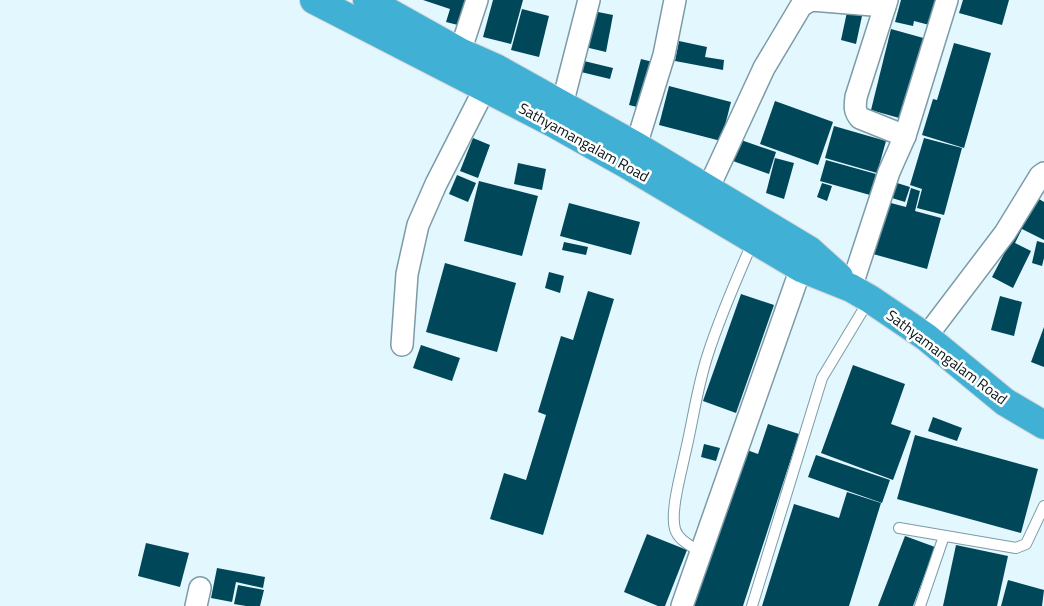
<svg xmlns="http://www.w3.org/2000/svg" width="1044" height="606" viewBox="0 0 1044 606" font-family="'Titillium Web',sans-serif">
  <rect width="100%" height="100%" fill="#e3f7ff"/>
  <g fill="#004759">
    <polygon points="423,0 466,0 458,25 446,22 450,9"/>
    <polygon points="493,0 523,0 511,44 483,37"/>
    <polygon points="901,0 944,0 937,27 914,21 913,26 895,22"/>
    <polygon points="963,0 1009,0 1002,25 959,13"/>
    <polygon points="522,9 549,16 539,57 511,50"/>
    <polygon points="593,11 613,15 606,52 585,47"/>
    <polygon points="847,12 862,16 856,44 841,40"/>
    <polygon points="891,29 927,39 906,120 871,110"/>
    <polygon points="679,41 707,47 705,57 724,60 723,70 675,61"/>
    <polygon points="954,43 991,53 964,148 922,135 933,99 937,100"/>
    <polygon points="641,59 653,62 641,108 629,105"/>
    <polygon points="584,61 613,68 610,79 581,72"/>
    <polygon points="669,86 731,102 721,141 659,125"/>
    <polygon points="775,101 833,122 818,165 760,144"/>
    <polygon points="834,126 886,141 877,173 825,158"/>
    <polygon points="473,138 490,145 478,178 460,171"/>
    <polygon points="924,138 962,148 944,215 917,208 922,189 910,185"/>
    <polygon points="741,140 776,152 769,174 733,161"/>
    <polygon points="775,158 794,163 784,199 766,193"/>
    <polygon points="826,160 876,174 870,195 820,181"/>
    <polygon points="518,163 546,169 542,190 514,184"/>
    <polygon points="457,175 476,183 468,202 449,194"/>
    <polygon points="479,181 538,196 522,256 464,241"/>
    <polygon points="822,183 832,186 827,201 817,197"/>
    <polygon points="897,183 910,187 905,202 892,198"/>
    <polygon points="911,188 920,191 915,211 941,218 927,269 873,254 887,202 906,207"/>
    <polygon points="1034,196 1044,202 1044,240 1022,229 1015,243 1031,251 1013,288 992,277"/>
    <polygon points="569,203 640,222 631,255 560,236"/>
    <polygon points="1037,241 1044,243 1044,258 1042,266 1032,263"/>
    <polygon points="564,242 588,247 586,255 562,250"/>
    <polygon points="445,263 516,283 497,352 426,332"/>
    <polygon points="549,272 564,276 560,293 545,288"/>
    <polygon points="588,291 614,299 543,535 490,519 504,473 526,480 546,415 538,412 561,336 573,340"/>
    <polygon points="741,294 774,305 736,413 703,401"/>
    <polygon points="1000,296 1022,302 1014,336 991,330"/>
    <polygon points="1044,327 1044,367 1031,362"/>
    <polygon points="421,345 460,358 452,381 413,368"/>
    <polygon points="853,365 905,384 891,424 911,431 893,480 821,453"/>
    <polygon points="933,417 962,428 957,441 928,431"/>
    <polygon points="768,424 799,434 743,606 693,606 744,449 758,454"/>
    <polygon points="915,435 1038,469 1021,533 897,499"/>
    <polygon points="704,444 720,448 716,461 701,457"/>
    <polygon points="816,455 890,480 882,503 808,477"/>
    <polygon points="847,492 881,503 849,606 762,606 794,504 839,518"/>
    <polygon points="647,534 687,550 665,606 658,606 624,592"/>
    <polygon points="905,536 935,547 913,606 878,606"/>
    <polygon points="146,543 189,553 180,587 138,576"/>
    <polygon points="956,545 1008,556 997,606 943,606"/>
    <polygon points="217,568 265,577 263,588 236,582 232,602 211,598"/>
    <polygon points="1008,580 1044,590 1042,606 1001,606"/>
    <polygon points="238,585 264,590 260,606 246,606 234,604"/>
  </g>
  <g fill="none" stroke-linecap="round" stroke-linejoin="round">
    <g stroke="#7c9ba7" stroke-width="12">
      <g id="lane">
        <polyline points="899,528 1016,548 1026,544 1044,506"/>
        <path d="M700 552C691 546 678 540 675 529 670 512 681 473 685 454 693 421 697 387 708 354 720 316 737 278 753 241"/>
        <polyline points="752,606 822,378 869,300"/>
        <polyline points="920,606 944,536"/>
      </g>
    </g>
    <g stroke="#7c9ba7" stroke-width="24">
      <g id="street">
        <path d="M887 0 856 97C855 106 854 111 860 118L905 136"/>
        <polyline points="454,65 460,52 477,0"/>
        <polyline points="562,105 589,0"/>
        <polyline points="636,146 664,55 675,0"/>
        <polyline points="708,189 764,68 801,6 811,0 885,6"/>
        <polyline points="851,288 889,172 905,136 947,0"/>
        <polyline points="926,337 1005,233 1040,176 1044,173"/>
        <polyline points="402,345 407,274 418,225 436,184 485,88"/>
        <polyline points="196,606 200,588"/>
        <polyline points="682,606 801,268"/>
      </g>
    </g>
    <g stroke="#d3d5d6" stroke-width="30">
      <g id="highway">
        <polyline points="314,0 553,123 626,164 801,268 851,288 870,299 926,337 1005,402 1044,425"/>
        <polyline points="367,0 460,52 496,68 636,146 809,250 839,277"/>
      </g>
    </g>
    <use href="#lane" stroke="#fff" stroke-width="10"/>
    <use href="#street" stroke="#fff" stroke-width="21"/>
    <use href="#highway" stroke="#40b1d4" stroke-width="28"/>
  </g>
  <g text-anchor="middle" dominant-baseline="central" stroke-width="5" stroke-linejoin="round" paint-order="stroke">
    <g font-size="15" fill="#091519" stroke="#fff">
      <text transform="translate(584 142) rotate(29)">Sathyamangalam Road</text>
      <text transform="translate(947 357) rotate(37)">Sathyamangalam Road</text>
    </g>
  </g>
</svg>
